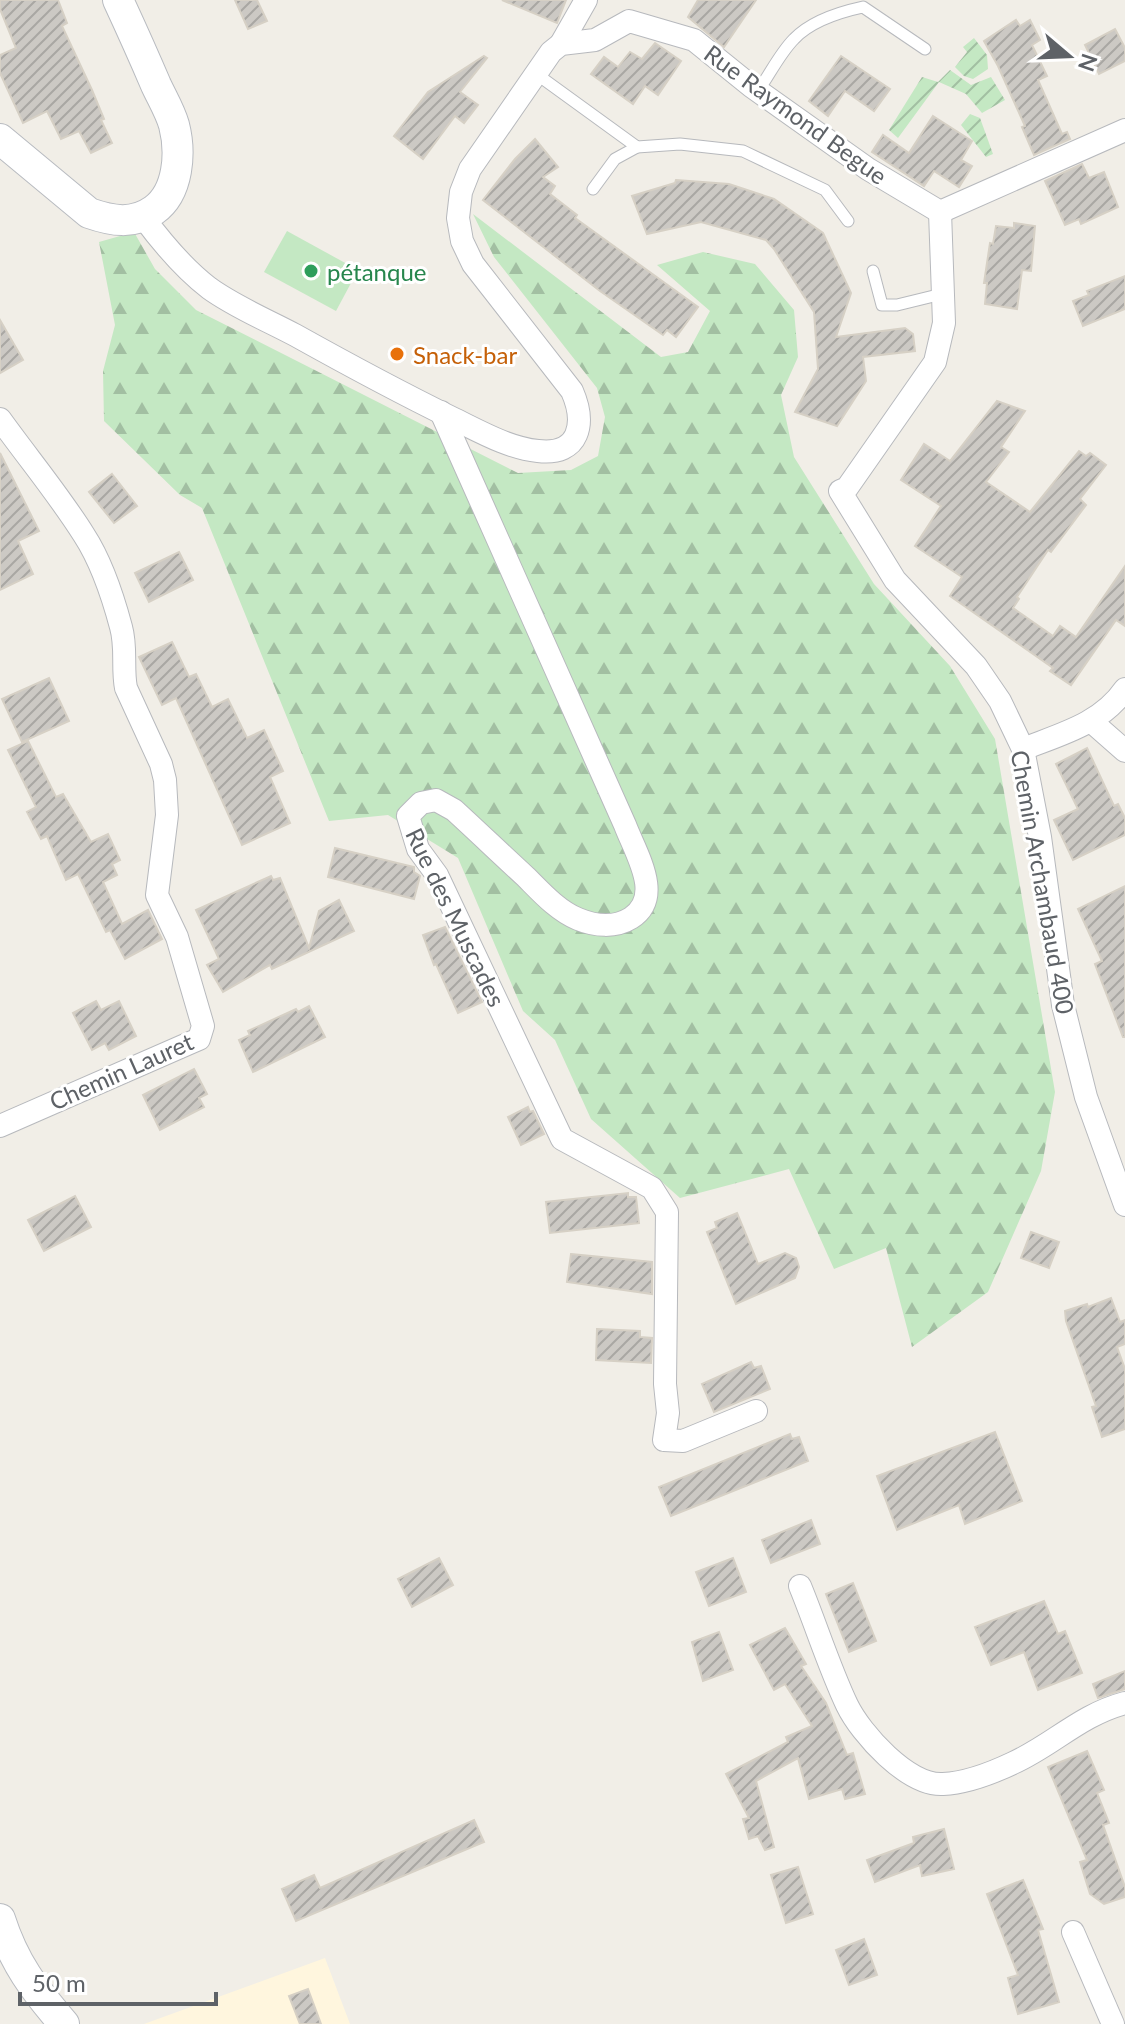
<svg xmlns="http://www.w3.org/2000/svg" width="1125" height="2024" viewBox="0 0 1125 2024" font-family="Lato,sans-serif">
  <defs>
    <pattern id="forest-firs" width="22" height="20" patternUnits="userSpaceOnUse" patternTransform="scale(2)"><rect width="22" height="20" fill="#c4e8c3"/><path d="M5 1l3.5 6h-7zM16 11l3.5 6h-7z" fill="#a2bfa2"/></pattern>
    <pattern id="garden-furrows" width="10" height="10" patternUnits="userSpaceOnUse" patternTransform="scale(2)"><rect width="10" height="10" fill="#c4e8c3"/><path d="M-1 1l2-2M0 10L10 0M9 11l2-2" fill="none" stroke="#a2bfa2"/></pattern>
    <pattern id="building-hatch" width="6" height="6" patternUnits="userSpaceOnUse" patternTransform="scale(2)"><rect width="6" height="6" fill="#ccc9c4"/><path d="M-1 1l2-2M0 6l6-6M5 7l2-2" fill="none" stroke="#a9a7a3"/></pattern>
  </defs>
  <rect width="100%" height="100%" fill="#f1eee7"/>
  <polygon fill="#fff6de" points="325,1958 350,2024 144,2024"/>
  <polygon fill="url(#forest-firs)" points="473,214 661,357 688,352 710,311 657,265 703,252 755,264 794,310 798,357 781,395 794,457 874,584 950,666 995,739 1055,1092 1041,1171 988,1292 912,1347 886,1248 834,1269 789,1169 680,1198 591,1119 555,1040 523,1011 458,858 388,815 329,821 202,508 180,495 104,421 103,371 115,325 99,242 134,232 155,269 196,310 518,473 571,470 598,456 605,417 597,388 494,257"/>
  <g fill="url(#garden-furrows)">
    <polygon points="974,38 987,55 988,69 973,79 964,76 955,67 967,52 963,47"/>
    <polygon points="950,70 971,85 991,77 1005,100 982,113 966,94 939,82 898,138 889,130 922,77 938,82"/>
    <polygon points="970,114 980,118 993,154 986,157 961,125"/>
  </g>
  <polygon fill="#c4e8c3" points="287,231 358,270 336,311 264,272"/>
  <g fill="url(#building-hatch)" stroke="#d6d0c5" stroke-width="2">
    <polygon points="0,0 58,0 67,23 62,26 92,90 104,119 101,120 112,143 91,153 79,131 61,139 47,111 23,123 0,73 0,55 16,48 0,9"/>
    <polygon points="235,0 257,0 267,21 248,29"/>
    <polygon points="502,0 566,0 557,23"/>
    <polygon points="698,0 756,0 724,47 688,17"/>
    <polygon points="1016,20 1020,26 1030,20 1040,40 1032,45 1047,76 1038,80 1062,134 1067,132 1070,139 1034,155 1022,127 1025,126 998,66 984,41"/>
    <polygon points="1115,29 1125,48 1125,61 1099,74 1085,45"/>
    <polygon points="655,43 681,61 658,95 645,86 633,104 591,74 604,57 618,67 630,52 642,59"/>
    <polygon points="484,56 487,58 460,92 478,105 464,123 455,116 423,159 394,136 428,92"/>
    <polygon points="841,56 890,89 874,111 845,91 828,116 809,101"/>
    <polygon points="933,116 972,141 961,160 972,166 959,187 934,171 924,186 872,152 883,135 909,153"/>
    <polygon points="535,139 558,167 543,177 555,186 550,194 577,215 575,218 698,307 676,337 667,330 663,335 600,291 483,200 515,159"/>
    <polygon points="1082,164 1089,178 1104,172 1118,207 1081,224 1079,219 1065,225 1045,181"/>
    <polygon points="676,180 729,184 774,199 823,233 851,293 836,337 905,328 913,334 915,351 863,357 866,381 837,426 795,412 818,369 814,312 774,249 766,240 701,222 647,234 632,196 675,183"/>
    <polygon points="1014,223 1035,226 1031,271 1022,270 1017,309 985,304 987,283 984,283 990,243 993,244 996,226 1014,228"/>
    <polygon points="1125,276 1125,309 1083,326 1073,301 1089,295 1087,291"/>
    <polygon points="0,320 23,360 0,373"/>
    <polygon points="997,401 1025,411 1001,447 1009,452 986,482 1030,512 1079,451 1086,456 1090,453 1106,465 1080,499 1086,505 1051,552 1048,550 1017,597 1019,599 1013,608 1053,636 1060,626 1076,637 1125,566 1125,626 1116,620 1071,685 1050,671 1053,668 950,596 962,577 915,546 941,506 901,480 924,444 950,461"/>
    <polygon points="0,453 39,531 18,541 33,574 0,590"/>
    <polygon points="112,474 137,506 114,523 89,492"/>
    <polygon points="179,552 193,580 149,602 135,573"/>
    <polygon points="172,642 189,677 196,674 212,707 228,699 247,738 264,730 283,771 270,777 290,823 242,845 176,698 162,705 139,657"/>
    <polygon points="49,678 69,721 22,742 2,699"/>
    <polygon points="28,741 56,797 63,794 91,842 108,834 120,860 112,864 117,875 103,882 122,924 148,910 162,939 125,959 110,930 106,932 78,874 66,880 47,836 41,839 27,812 36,807 8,750"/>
    <polygon points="1087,748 1114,806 1118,804 1125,818 1125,835 1073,860 1054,820 1078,809 1056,764"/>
    <polygon points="335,848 414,867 414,872 420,876 414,899 328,877"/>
    <polygon points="271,876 273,880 280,878 309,948 319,911 339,900 354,931 272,969 270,965 223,992 207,965 219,959 196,910"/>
    <polygon points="1125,886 1125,1037 1123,1037 1095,964 1102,961 1078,909"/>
    <polygon points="445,927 482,1002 458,1013 436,964 434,965 423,935"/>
    <polygon points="96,1001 101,1010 119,1001 136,1036 109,1050 105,1043 92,1050 73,1013"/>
    <polygon points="309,1006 325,1037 253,1072 239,1040 250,1035 248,1031 296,1009 298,1012"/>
    <polygon points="194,1069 207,1094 199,1098 204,1107 160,1130 143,1095"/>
    <polygon points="528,1107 530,1112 533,1111 544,1134 521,1145 508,1117"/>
    <polygon points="628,1193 628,1197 636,1197 639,1223 550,1233 546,1202"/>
    <polygon points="75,1196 91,1227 44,1251 28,1220"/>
    <polygon points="737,1213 758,1264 785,1253 796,1258 799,1267 795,1278 736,1304 707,1232 717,1228 715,1222"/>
    <polygon points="1031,1232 1059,1242 1049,1268 1021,1258"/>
    <polygon points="571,1254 652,1262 652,1294 567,1282"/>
    <polygon points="1111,1298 1120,1322 1125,1320 1125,1344 1117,1347 1125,1369 1125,1429 1102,1437 1092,1407 1096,1406 1066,1321 1065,1311 1087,1304 1088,1307"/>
    <polygon points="597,1329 640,1331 640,1337 652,1338 651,1363 596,1360"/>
    <polygon points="751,1362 754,1368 761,1366 770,1389 714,1412 702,1384"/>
    <polygon points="995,1432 1022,1501 965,1524 959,1505 897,1530 877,1476"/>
    <polygon points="790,1434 792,1439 799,1437 808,1461 671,1516 659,1487"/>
    <polygon points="811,1520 820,1544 771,1563 762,1540"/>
    <polygon points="439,1558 453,1585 412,1607 398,1579"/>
    <polygon points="733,1558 746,1592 709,1606 696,1572"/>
    <polygon points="853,1583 876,1641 849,1652 826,1594"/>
    <polygon points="1044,1601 1058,1634 1065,1631 1082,1673 1038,1690 1024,1652 991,1665 975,1627"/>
    <polygon points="785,1628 806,1664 801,1666 826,1703 847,1755 853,1753 865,1794 845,1799 842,1789 809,1799 798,1758 756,1781 774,1847 765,1850 758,1836 749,1839 743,1819 749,1818 726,1774 788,1742 786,1737 812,1726 785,1684 774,1690 750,1645"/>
    <polygon points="719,1632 733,1670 703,1681 692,1642"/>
    <polygon points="1125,1671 1125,1689 1098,1698 1093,1684"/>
    <polygon points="1087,1751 1104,1790 1097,1793 1109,1823 1103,1825 1125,1887 1125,1897 1104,1904 1090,1894 1080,1862 1087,1860 1048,1767"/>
    <polygon points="474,1820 484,1842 296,1921 282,1889 314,1875 320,1888"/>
    <polygon points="944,1829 954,1869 922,1876 920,1865 875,1882 867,1860 914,1843 913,1837"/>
    <polygon points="798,1867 813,1914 786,1923 771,1875"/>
    <polygon points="1023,1880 1043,1929 1038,1930 1059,2002 1018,2014 1008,1978 1018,1975 987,1894"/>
    <polygon points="864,1939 877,1975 849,1985 836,1950"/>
    <polygon points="308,1989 321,2024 300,2024 289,1996"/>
  </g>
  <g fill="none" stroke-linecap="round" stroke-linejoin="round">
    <g stroke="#b7b9bd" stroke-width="13">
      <g id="service">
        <polyline points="535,73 637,147 680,144 743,151 825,190 848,221"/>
        <path d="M758 91C770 74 780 53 794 39 811 21 840 12 863 7L925 49"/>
        <polyline points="593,189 615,159 637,147"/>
        <polyline points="873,271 882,305 897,305 942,294"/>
      </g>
    </g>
    <g stroke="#b7b9bd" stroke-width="24">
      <g id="minor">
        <polyline points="561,44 586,0"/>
        <polyline points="940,212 944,323 935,362 847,488 840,491 895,580 976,666 1000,701 1023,749 1040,837 1063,1005 1086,1097 1125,1205"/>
        <polyline points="940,212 1125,130"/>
        <path d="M143 217C163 244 183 268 209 288 235 307 267 320 295 335 347 364 399 392 452 418 479 431 508 448 538 451 580 456 586 423 572 391L473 264 462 241 458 218 461 192 470 169 551 52 561 44 595 40 629 21 694 40 751 86 868 169 940 212"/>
        <path d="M441 412 625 825C636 854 664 897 631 918 615 928 595 926 578 919 558 911 541 892 526 877 502 855 478 832 454 810L436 800 421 803 408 816 418 849 437 875 562 1139 652 1188 667 1212 665 1384 668 1413 664 1440 683 1441 756 1411"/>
        <path d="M0 419C28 458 59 495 84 535 101 561 113 597 121 627 127 648 122 668 126 688L161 764 165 780 167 815 157 895 177 937 203 1026 199 1039 192 1042 0 1126"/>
        <polyline points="1092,722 1125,751"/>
        <path d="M1023 749C1061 734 1101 724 1125 689"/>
        <path d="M800 1586C816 1625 829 1667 847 1705 861 1734 908 1786 943 1784 966 1783 992 1773 1013 1763 1053 1745 1080 1715 1125 1703"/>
        <polyline points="1073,1932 1113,2024"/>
      </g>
    </g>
    <g stroke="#b8bbc0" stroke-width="32">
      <g id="secondary">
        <path d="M0 139 89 213C112 221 133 225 154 210 179 192 181 152 174 125 170 111 162 98 156 85 144 57 131 28 118 0"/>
        <path d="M0 1919C14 1963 34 1989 64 2024"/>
      </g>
    </g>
    <use href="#service" stroke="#fff" stroke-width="11"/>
    <use href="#minor" stroke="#fff" stroke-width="22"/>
    <use href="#secondary" stroke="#fff" stroke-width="30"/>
  </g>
  <circle fill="#2e9e5b" stroke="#fff" stroke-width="3" cx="311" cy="271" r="8"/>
  <circle fill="#e8710a" stroke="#fff" stroke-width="3" cx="397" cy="354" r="8"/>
  <g text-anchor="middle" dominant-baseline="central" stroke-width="6" stroke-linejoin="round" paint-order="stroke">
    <g font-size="24" fill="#5e6267" stroke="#fff">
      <text transform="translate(796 114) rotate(36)">Rue Raymond Begue</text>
      <text transform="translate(1043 882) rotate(80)">Chemin Archambaud 400</text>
      <text transform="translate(456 917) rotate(64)">Rue des Muscades</text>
      <text transform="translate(121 1071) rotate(-24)">Chemin Lauret</text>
    </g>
    <g font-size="24" fill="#27864d" stroke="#fff" text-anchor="start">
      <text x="327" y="271">pétanque</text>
    </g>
    <g font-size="24" fill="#c56008" stroke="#fff" text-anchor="start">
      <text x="413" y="354">Snack-bar</text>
    </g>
  </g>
  <g transform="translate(1069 56) rotate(109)" stroke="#ffffff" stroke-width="6" paint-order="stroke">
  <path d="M0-6L14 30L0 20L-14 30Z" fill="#5e6267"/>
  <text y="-12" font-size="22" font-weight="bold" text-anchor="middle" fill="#5e6267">N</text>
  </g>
  <path d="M20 1992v12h196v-12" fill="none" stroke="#5e6267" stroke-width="4"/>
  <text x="32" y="1992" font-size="24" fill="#5e6267" stroke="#ffffff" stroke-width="6" paint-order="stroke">50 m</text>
</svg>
